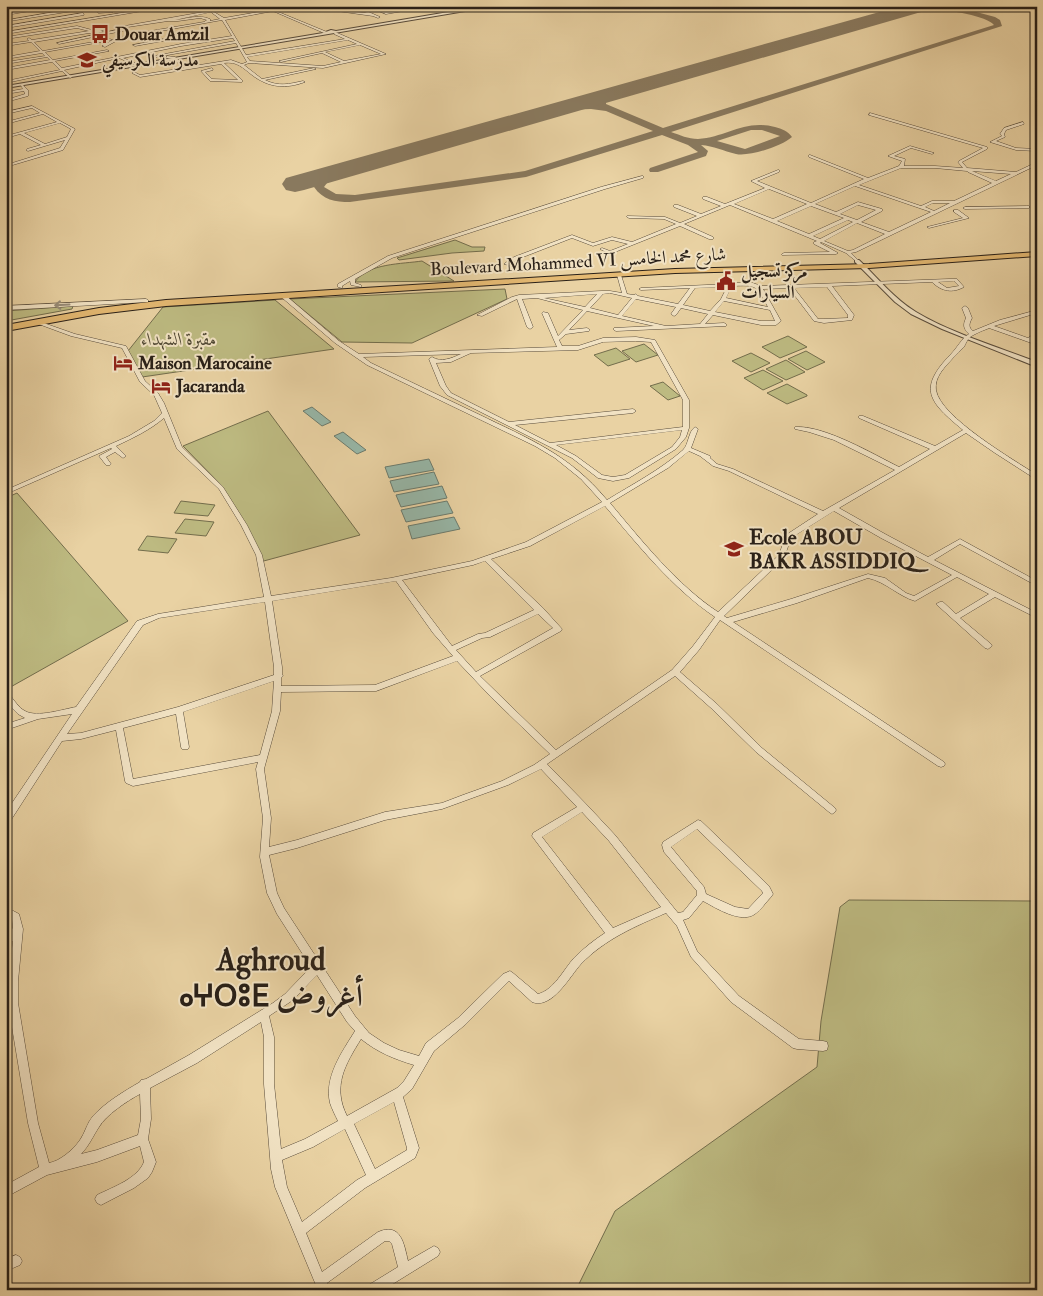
<svg xmlns="http://www.w3.org/2000/svg" width="1043" height="1296" viewBox="0 0 1043 1296" font-family="'IM FELL Double Pica',Amiri,'Noto Sans Tifinagh',serif">
  <rect width="100%" height="100%" fill="#e9d2a3"/>
  <filter id="stains"><feTurbulence type="fractalNoise" baseFrequency=".004" numOctaves="4"/><feColorMatrix values="0 0 0 0 .2 0 0 0 0 .09 0 0 0 0 .02 0 0 0 .5 -.17"/></filter>
  <radialGradient id="worn" r=".72"><stop offset=".6" stop-color="#630" stop-opacity="0"/><stop offset="1" stop-color="#630" stop-opacity=".3"/></radialGradient>
  <g fill="#bdba81" stroke="#736d4c">
    <polygon points="455,240 472,247 485,247 484,251 452,253 399,260 397,258"/>
    <path d="M422 261 454 281 355 282C367 263 403 264 422 261Z"/>
    <polygon points="505,289 507,299 412,343 342,342 290,299"/>
    <polygon points="275,300 334,349 142,377 128,351 163,307"/>
    <polygon points="73,306 72,309 6,321 6,311"/>
    <polygon points="788,336 807,347 780,358 762,347"/>
    <polygon points="644,344 658,355 636,362 622,351"/>
    <polygon points="616,348 630,359 608,366 594,355"/>
    <polygon points="806,351 825,362 807,370 788,359"/>
    <polygon points="751,353 770,363 751,372 732,361"/>
    <polygon points="786,360 805,372 786,380 766,369"/>
    <polygon points="763,370 783,381 763,390 744,378"/>
    <polygon points="663,382 680,396 668,400 650,386"/>
    <polygon points="787,384 807,395 807,396 787,404 767,393"/>
    <polygon points="268,411 360,535 260,562 222,486 183,446"/>
    <polygon points="17,493 128,621 7,689 6,498"/>
    <polygon points="181,501 215,505 208,516 174,513"/>
    <polygon points="185,519 214,522 206,536 175,533"/>
    <polygon points="147,536 177,539 168,553 138,550"/>
    <polygon points="849,900 1037,901 1037,1290 576,1290 615,1211 817,1067 821,1021 840,907"/>
  </g>
  <g fill="#97b7a8" stroke="#6b7b6e">
    <polygon points="312,407 331,422 322,426 303,411"/>
    <polygon points="343,432 366,450 357,454 334,436"/>
    <polygon points="429,459 434,470 389,478 385,467"/>
    <polygon points="434,472 439,484 394,492 390,481"/>
    <polygon points="442,486 447,498 401,507 396,495"/>
    <polygon points="447,501 453,513 406,522 401,510"/>
    <polygon points="454,517 460,529 412,539 408,526"/>
  </g>
  <g fill="none" stroke-linecap="round" stroke-linejoin="round">
    <path fill="#89795e" fill-rule="evenodd" d="M914 6H954L995 17 1000 20 1002 26 671 132C680 135 688 139 698 139 727 137 744 119 775 127 782 129 788 131 792 137 782 146 749 157 736 154 723 151 714 146 701 145L708 151 706 156 658 172H650L649 170 650 168 698 152 688 145 662 135 526 177 350 202C335 202 323 200 314 187L319 179 344 167 348 168 349 170 348 172 327 183 324 187 336 194 355 195 525 171 653 131 606 111 591 109 565 110 562 109V105L597 104 598 99 611 91 615 94 606 102V104L663 128 994 25C987 16 948 10 936 9 928 9 919 12 912 8ZM751 130H762L780 136 745 149 717 141Z"/>
    <polygon fill="#89795e" fill-rule="evenodd" points="901,6 931,6 928,10 304,190 295,192 286,190 282,184 286,178"/>
    <g stroke="#594c3b" stroke-width="1">
      <g id="minor">
        <polygon points="51,6 60,6 6,15 6,13"/>
        <polygon points="91,6 94,6 101,11 113,12 99,13"/>
        <polygon points="114,6 121,6 104,10 103,9"/>
        <polygon points="164,6 172,6 6,34 6,32"/>
        <path d="M203 6H206L212 10 232 6H239L214 12 224 18 270 10 261 6C266 6 269 9 274 10 280 10 292 6 300 6L276 11 327 32 324 33 273 11 225 20 246 55 345 39 334 34 335 32 386 54 323 68 249 63 244 65 262 79 314 68 316 69 265 80C279 87 289 84 303 81L305 82C286 89 269 88 252 75 243 68 237 61 224 63L242 80V82L210 81 201 71 212 68 213 70 205 72 212 79 238 80 221 64 140 77 132 73 134 72 140 75 184 68 173 59 166 58 167 56 175 57 187 67 231 60 242 64 247 62 236 43 156 57 154 56 235 41 233 38 181 46 123 58 138 64 137 66 119 58 64 70 72 77 70 78 62 71 6 83V81L60 70 52 62 6 70V68L50 60 47 57 6 64V62L45 56 42 53 6 59V57L40 51 31 42 6 46V44L29 41 27 39 29 38 32 40 89 31 77 28 6 39V37L77 26 92 30 96 29 104 31 95 34 89 33 34 42 43 51 110 39 112 40 45 52 53 60 107 50 109 51 55 61 62 68 181 44 232 36 222 20 133 36 118 40 105 47 102 46 116 38 133 34 204 22 207 20 200 18 178 21H168L121 28 119 27 209 11ZM211 12 220 19 210 21V19C198 14 187 19 175 20ZM348 40 357 44 279 61 281 62 322 53 341 62 323 66 250 61 247 57ZM360 45 381 54 344 61 325 52Z"/>
        <polygon points="342,6 347,6 336,10 367,13 351,6 355,6 380,17 378,18 373,16 330,10"/>
        <polygon points="367,6 371,6 386,12 424,6 432,6 386,14"/>
        <polygon points="78,8 79,10 10,21 8,20"/>
        <polygon points="83,13 84,15 6,28 6,26"/>
        <polygon points="126,28 127,30 59,44 57,43"/>
        <polygon points="201,32 202,34 135,46 133,45"/>
        <polygon points="20,84 22,84 28,90 28,96 6,102 6,100 25,94 24,91 6,94 6,92 23,89"/>
        <path d="M32 106 75 129 63 150 6 167V165L60 148 65 140 28 151 26 150 27 149 41 145 20 134 6 138V136L57 122 43 114 6 124V122L40 113 32 108 6 114V112ZM60 123 71 129 67 137 45 144 24 133Z"/>
        <path d="M870 113 987 147V149L962 162 967 168 1016 172 1037 162V165L856 252 851 253 859 261 857 262 846 253 821 242 820 243 838 253 836 254 782 255V254L784 253 830 252 814 244V242L817 241 730 205 684 224 713 237V239H709L680 226 610 254 600 249 602 248 610 251 628 244 612 240 593 246 572 238 518 259 508 265 504 264 514 257 572 235 593 243 612 237 632 242 676 224 664 219 629 218 627 217V216L665 217 680 223 697 216 674 207V205H678L701 214 721 206 703 199V197H707L725 204 765 188 751 181 778 170H779V172L757 181 811 203 864 179 809 157V155H810L868 178 899 166 902 161 888 156 910 146 934 153 932 154 911 148 894 156 905 159 904 166H935L963 168 958 162 959 161 983 148 869 115ZM901 168H935L967 171 968 172 992 183 954 201H932L921 206 859 185ZM972 171 1011 174 996 181ZM855 186 931 212 889 232 861 222 882 211V209L858 202 836 212 815 204ZM769 189 807 204 773 219 734 204ZM933 203H950L934 211 925 207ZM858 205 876 210 857 220 840 214ZM811 206 844 218 809 234 777 221ZM848 220 853 222 820 239 813 236ZM857 223 885 234 853 250 848 251 824 241Z"/>
        <polygon points="1023,122 1024,124 1006,130 1004,134 1005,137 996,141 1016,148 1037,149 1037,151 1016,150 990,142 1002,136 1000,134 1004,128"/>
        <polygon points="642,176 643,176 643,178 605,189 392,258 355,279 355,283 361,285 361,287 351,285 350,281 342,286 342,288 338,287 338,284 388,256 601,187"/>
        <polygon points="1027,206 1029,206 1029,208 965,209 963,208 965,207"/>
        <polygon points="954,210 958,210 969,218 929,228 927,227 963,218 954,212"/>
        <path d="M617 274 621 275 627 294 634 295 636 294 638 296 678 304 690 288 641 290 639 289 641 288 729 284 731 283H753L761 286 949 279H957L964 287C953 293 942 292 932 282L832 286 854 315 852 320 824 323 814 321 789 288 763 289 781 321 776 325H761L713 315 705 324 724 323 726 324V326L616 331 614 330V328L654 326 587 311 569 330 587 328 590 330 589 331 566 334 559 340 562 346H578L603 338 636 337 655 340 689 400V428L686 437 676 449 629 478 613 481 598 478 572 458 447 395 440 386 429 359 432 357C441 363 452 358 461 354L363 357 371 363C407 380 442 397 478 414 529 439 569 454 607 500 633 484 660 470 683 450 689 444 688 432 695 427L698 429 691 448 710 456 711 457 710 458 717 464 733 469 823 511 895 470 834 440 809 432 795 429V427C824 425 873 454 899 467L930 449 859 418V416H863L935 446 963 430C929 402 917 389 951 354 957 348 962 338 969 334 963 328 963 325 966 318L962 308 965 306 968 308 972 318C969 324 968 327 973 331L1000 320 1037 310V313L994 326 1028 338 1037 332V337L1033 340 1037 341V345L989 328 987 329C981 331 975 334 970 337 967 340 966 343 964 347 960 351 957 354 953 358 945 367 934 377 936 390 940 417 1014 460 1037 475V480L995 453 966 433 839 508 885 534 928 557 960 539 1037 581V586L960 544 934 560 1037 613V618L995 597 960 618 991 644 992 646 988 649 985 648 936 604 940 602H943L956 614 989 594 957 577 915 601C898 596 886 582 868 578L797 603 733 622 944 762 945 764 944 766 941 767 938 766 720 620 699 650 680 672 717 704 762 748 835 808 836 810 835 812 832 814 829 812 756 752 711 708 675 676 547 764 587 805 615 835 678 913 683 912 697 895V891L664 852 662 845 663 842 698 820 701 821 769 886 773 894 771 897C766 902 761 910 755 914 741 924 716 908 703 901L689 918 683 920 697 951 739 996 799 1039 823 1041 827 1042 828 1046 827 1050 823 1051 797 1049 793 1048 731 1002 691 957 677 926 666 913C636 926 605 939 581 964 570 976 552 1010 532 1002L509 981 466 1024 434 1051 412 1089 403 1097 419 1148 415 1158 365 1188 306 1233 322 1272 378 1232C401 1222 404 1244 408 1261L434 1246 438 1248 440 1252 438 1256 383 1290H365L367 1286 398 1267 392 1244 389 1241H385L327 1283 330 1290H318L275 1187 271 1169 264 1084V1037L261 1022 197 1063 150 1088 151 1119 148 1139 156 1162 152 1172 148 1178 134 1188 101 1205 97 1203 95 1199 97 1195C113 1187 137 1179 144 1162L140 1146 97 1162 47 1175 6 1197V1185L39 1167 28 1123 8 1003V981L13 941 6 945V934L13 928 12 919 6 916V907L19 914 23 929 18 981V1003L38 1123 49 1163C60 1161 73 1150 80 1140 85 1133 87 1123 93 1116 106 1102 123 1092 140 1082L141 1080 146 1079 189 1055 273 1003 285 994 311 967 277 914 267 893 260 857 263 818 256 769 258 762 133 786 126 783 125 781 116 730 81 739 62 741 9 823H6V812L72 714 38 719 6 730V724L25 718 18 714 6 702V693L9 694C14 700 19 708 25 711 37 718 64 709 76 707L137 621 158 614 264 597 256 555 241 525 219 489 177 449 164 418C150 430 133 438 116 446L126 456 123 458 115 452 106 457 111 464 110 465H106L99 456 112 449 111 448 6 494V490L129 436 154 421 162 413 154 395 140 382 122 348 71 336 33 322 38 321 75 334 126 346 145 381 158 393 164 403 182 447 223 487 247 525 262 555 271 596 391 578 472 561 526 542 602 502 581 479 555 458 535 446 367 365 335 343 280 296V294H284L339 341 359 354 557 347 542 313 543 312 548 313 558 336 583 310 537 298 522 299 533 327 530 329 527 327 517 299 482 316 477 315 512 297 519 295 602 291H610L622 293 617 275ZM954 281 959 286 947 288 938 282ZM732 286C758 285 756 285 768 307L726 298ZM727 287 721 299 710 311 683 305 695 288ZM827 287 848 315V318L824 319H818L794 288ZM610 293 632 298 618 315 590 308 603 294ZM597 294 585 307 544 298ZM636 299 676 307 671 314 674 316 676 315 681 308 708 314 700 324 666 326 622 316ZM724 301 770 310 775 321H761L715 312ZM636 341 651 342 683 400V427L550 443 515 425 633 413 636 411 633 409 509 422 451 393 446 386 436 363 451 362 471 353 578 350 603 342ZM682 430 680 437 672 447 625 475 613 477 602 475 576 456 556 445ZM689 451 700 456 713 466 729 471 818 514 786 535 779 555 718 612C677 585 642 541 610 503L668 468ZM605 506C638 545 672 588 715 617L693 646 672 670 556 750 480 676 561 631 562 629 543 608 491 559 530 546ZM834 511 881 538 952 575 914 596 906 593 885 578 868 574 791 599 727 618 724 616 784 558 791 538ZM485 561 534 610 485 633 478 634 452 646 402 580 473 565ZM396 581 433 633 453 656 375 685 281 686V678L283 676 282 674V667L272 601ZM265 602 274 667V675L178 707 81 733 67 734 143 625 159 618ZM538 614 553 628 476 672 456 650 482 638 490 637ZM457 661 491 697 550 754 534 765 502 781 463 795 442 803 385 812 297 840 269 847 271 818 264 769 280 711 281 692 376 691ZM274 681 272 711 260 755 133 779 123 728 176 714 181 747 182 749H188L189 747 183 712ZM541 769 577 807 533 833 532 836 605 933C594 940 584 948 574 958 564 969 554 990 538 994L513 973 510 971 503 974 458 1018 426 1043 419 1056 399 1050 384 1043 369 1033 355 1016 321 964 320 963 284 908 277 893 269 855 297 848 385 820 442 809 508 785ZM582 812 609 841 661 907 613 928 542 837ZM697 829 762 891 763 893 748 909 735 907 706 894 704 887 671 847ZM317 975 347 1022 355 1031C342 1052 324 1077 330 1103 332 1109 335 1115 338 1121L305 1139 281 1149 274 1084V1037L269 1016 293 1000ZM361 1039C377 1052 394 1059 414 1065L404 1081 397 1088 347 1116C332 1086 345 1065 361 1039ZM140 1094 141 1119 138 1135 97 1150 81 1154C89 1146 93 1136 99 1127 106 1115 127 1101 140 1094ZM394 1102 407 1148V1150L375 1169 354 1124ZM345 1129 366 1175 357 1180 302 1222 287 1187 282 1160 313 1147Z"/>
        <polygon points="146,299 148,300 148,302 6,310 6,306"/>
        <polygon points="16,1255 20,1257 22,1261 20,1265 6,1271 6,1259"/>
      </g>
    </g>
    <g stroke="#594c3b" stroke-width="2">
      <g id="tertiary">
        <polygon points="484,6 495,6 6,88 6,86 323,33 331,30 336,31"/>
        <path d="M855 260H859C877 277 894 299 916 312 951 333 998 347 1037 362V367L942 329 911 314 895 302 855 262Z"/>
      </g>
    </g>
    <g stroke="#292018" stroke-width="2">
      <polygon id="primary" points="1037,252 1037,256 869,268 675,273 166,306 99,314 6,331 6,325 99,308 166,300 675,269 869,264"/>
    </g>
    <use href="#minor" fill="#f1e2c3" fill-rule="evenodd"/>
    <use href="#tertiary" fill="#f1e2c3" fill-rule="evenodd"/>
    <use href="#primary" fill="#e4b972" fill-rule="evenodd"/>
  </g>
  <defs><path id="oneway-shaft" d="M-6 0H5M1.5-3L5.5 0L1.5 3" fill="none" stroke-width="1.6" stroke-linecap="round" stroke-linejoin="round" transform="scale(1.25)"/></defs>
  <use stroke="#978b76" href="#oneway-shaft" transform="translate(62 305) rotate(177)"/>
  <defs>
    <g id="bus-bare" transform="scale(1.5)"><path d="M-5-6H5V4H4V6H2V4H-2V6H-4V4H-5ZM-3.5-4V0h7V-4ZM-3.5 1.2v1.5H-2V1.2ZM2 1.2v1.5H3.5V1.2Z" fill="#8f2418" stroke="#f1e2c3" stroke-width="2.5" paint-order="stroke"/></g>
    <g id="school-bare" transform="scale(1.5)"><path d="M0-5L7-2L0 1L-7-2ZM-4 1L0 2.5L4 1V4Q0 6-4 4Z" fill="#8f2418" stroke="#f1e2c3" stroke-width="2.5" paint-order="stroke"/></g>
    <g id="civic-bare" transform="scale(1.5)"><path d="M-.6-6.5H3V-4.5H.6V-3L4-1V1h2V6H-6V1h2V-1L-.6-3ZM-1.2 2.5V6h2.4V2.5Z" fill="#8f2418" stroke="#f1e2c3" stroke-width="2.5" paint-order="stroke"/></g>
    <g id="hotel-bare" transform="scale(1.5)"><path d="M-6-4.5h1.5V1H6V5H4.5V3h-9V5H-6ZM-4 0a1.8 1.8 0 1 1 3.6 0ZM.5 0V-2.5h3Q6-2.5 6 0Z" fill="#8f2418" stroke="#f1e2c3" stroke-width="2.5" paint-order="stroke"/></g>
  </defs>
  <g fill-rule="evenodd">
    <use href="#bus-bare" x="100" y="34"/>
    <use href="#school-bare" x="87" y="60"/>
    <use href="#civic-bare" x="726" y="281"/>
    <use href="#hotel-bare" x="123" y="363"/>
    <use href="#hotel-bare" x="161" y="386"/>
    <use href="#school-bare" x="734" y="549"/>
  </g>
  <g text-anchor="middle" dominant-baseline="central" stroke-width="4" stroke-linejoin="round" paint-order="stroke">
    <g font-size="18" font-weight="bold" fill="#292018" stroke="#f1e2c3" text-anchor="start">
      <text x="115" y="34">Douar Amzil</text>
      <text x="102" y="60">مدرسة الكرسيفي</text>
      <text x="741" y="271">مركز تسجيل<tspan x="741" dy="21">السيارات</tspan></text>
      <text x="138" y="363">Maison Marocaine</text>
      <text x="176" y="386">Jacaranda</text>
    </g>
    <g font-size="18" fill="#292018" stroke="#f1e2c3">
      <text transform="translate(578 262) rotate(-3)">Boulevard Mohammed VI شارع محمد الخامس</text>
    </g>
    <g font-size="18" font-style="italic" fill="#4e4632" stroke="#f1e2c3">
      <text x="179" y="339">مقبرة الشهداء</text>
    </g>
    <g font-size="21" font-weight="bold" fill="#292018" stroke="#f1e2c3" text-anchor="start">
      <text x="749" y="537">Ecole ABOU<tspan x="749" dy="24">BAKR ASSIDDIQ</tspan></text>
    </g>
    <g font-size="31" font-weight="bold" fill="#292018" stroke="#f1e2c3">
      <text x="271" y="960">Aghroud<tspan x="271" dy="36">ⴰⵖⵔⵓⴹ أغروض</tspan></text>
    </g>
  </g>
  <rect width="1043" height="1296" fill="none" stroke="#e9d2a3" stroke-width="25"/>
  <rect x="8" y="8" width="1028" height="1281" fill="none" stroke="#292018" stroke-width="2.5"/>
  <rect x="12" y="12" width="1018" height="1271" fill="none" stroke="#292018"/>
  <rect width="100%" height="100%" filter="url(#stains)"/>
  <rect width="100%" height="100%" fill="url(#worn)"/>
</svg>
